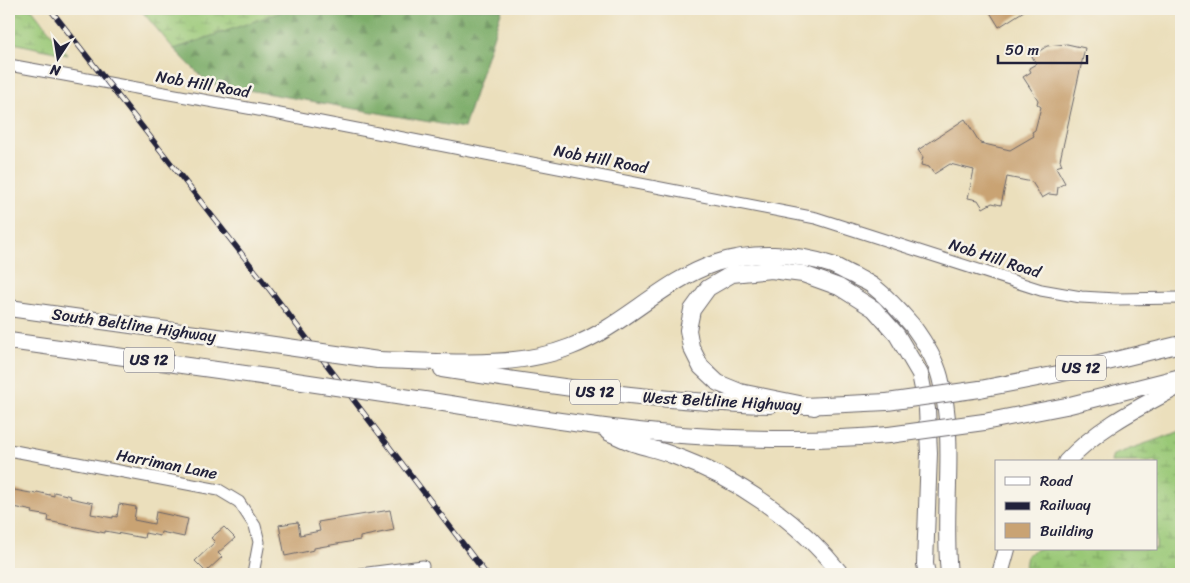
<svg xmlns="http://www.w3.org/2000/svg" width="1190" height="583" viewBox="0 0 1190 583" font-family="Sriracha,sans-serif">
  <defs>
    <pattern id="forest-firs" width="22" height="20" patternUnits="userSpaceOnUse" patternTransform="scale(1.25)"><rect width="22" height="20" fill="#7aac67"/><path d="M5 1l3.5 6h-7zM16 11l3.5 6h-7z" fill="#648c56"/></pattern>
    <pattern id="wetland-marsh" width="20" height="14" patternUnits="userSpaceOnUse" patternTransform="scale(1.25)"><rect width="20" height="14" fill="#99c876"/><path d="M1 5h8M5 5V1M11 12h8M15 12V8" fill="none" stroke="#7ca262"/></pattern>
  </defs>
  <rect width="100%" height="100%" fill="#f7f3e8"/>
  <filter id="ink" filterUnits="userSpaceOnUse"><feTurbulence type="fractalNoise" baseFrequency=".02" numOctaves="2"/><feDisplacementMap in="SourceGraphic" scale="10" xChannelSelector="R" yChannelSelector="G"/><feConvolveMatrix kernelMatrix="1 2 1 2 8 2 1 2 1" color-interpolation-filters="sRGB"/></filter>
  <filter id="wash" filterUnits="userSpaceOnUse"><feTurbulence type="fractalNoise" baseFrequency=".0096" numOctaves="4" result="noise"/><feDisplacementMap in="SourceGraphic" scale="20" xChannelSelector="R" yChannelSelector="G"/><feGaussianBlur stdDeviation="1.12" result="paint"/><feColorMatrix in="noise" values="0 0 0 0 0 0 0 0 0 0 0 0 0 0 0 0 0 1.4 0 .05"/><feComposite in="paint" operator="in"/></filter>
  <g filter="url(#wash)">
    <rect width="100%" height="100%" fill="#ebdfbc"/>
    <polygon fill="url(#forest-firs)" stroke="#4e6751" points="284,9 502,9 464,128 208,83 174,49 281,12"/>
    <g fill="url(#wetland-marsh)" stroke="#5e7558">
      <polygon points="9,9 32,9 68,55 9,42"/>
      <polygon points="140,9 284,9 281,12 174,49"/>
      <polygon points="1181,431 1181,574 1024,574 1027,555 1037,549 1156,549 1156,462 1111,462 1113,455"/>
    </g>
    <g id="blocks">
      <g fill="#c9a373">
        <polygon points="988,9 1027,9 999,27"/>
        <polygon points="1067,44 1085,48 1060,160 1062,165 1056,167 1065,183 1058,187 1057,195 1049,194 1042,198 1032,182 1007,177 1001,205 992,203 983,208 978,200 968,198 974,170 950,164 934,174 929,167 921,165 923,157 918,150 965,119 980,143 1010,150 1034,136 1032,132 1035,130 1041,107 1037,104 1038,100 1023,77 1031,72 1029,68 1036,64 1032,56 1047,46"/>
        <polygon points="9,489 36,494 37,492 54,496 54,492 71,496 70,498 93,503 91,514 113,518 113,516 117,517 119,504 136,507 134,520 154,524 156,512 188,519 184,537 161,532 160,536 145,533 144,538 105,531 105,533 48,521 49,516 32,513 33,511 9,506"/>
        <polygon points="390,510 394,530 360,537 360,540 314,548 314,550 285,556 279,525 298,522 300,535 320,531 318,522"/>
        <polygon points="224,527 235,538 218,553 222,557 206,572 195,561 215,542 211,538"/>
      </g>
    </g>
  </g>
  <g filter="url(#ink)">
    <use href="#blocks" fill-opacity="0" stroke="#686468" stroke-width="1"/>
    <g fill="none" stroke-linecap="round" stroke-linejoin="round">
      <g stroke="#686468" stroke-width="13">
        <g id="minor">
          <polyline points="9,65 264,111 816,218 1041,290 1081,297 1116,299 1181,298"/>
          <polyline points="9,450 219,490 239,502 255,526 259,542 253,574"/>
          <polyline points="360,574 423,566"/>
        </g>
      </g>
      <g stroke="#686468" stroke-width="18">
        <g id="highway">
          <polyline points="9,308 260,343"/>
          <polyline points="9,341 289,380"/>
          <path d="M378 360C439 361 512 370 570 347 623 327 662 281 716 263 752 251 796 253 832 265 840 268 847 273 855 276 861 280 868 282 873 286 888 298 900 311 912 325 923 340 935 358 940 377 957 442 942 509 949 574"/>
          <path d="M442 369C551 386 660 402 770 405"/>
          <polyline points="980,389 1058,374 1181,344"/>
          <path d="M410 398C500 411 590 428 681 435 750 440 820 441 889 435"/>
          <polyline points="804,406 887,402"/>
          <polyline points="814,407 740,392 718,383 701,367 691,347 688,330 692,310 708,288 732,274 771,270 803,274 839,287 874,309 897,335 920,374 927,409 929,453 925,564 927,574"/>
          <polyline points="984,422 1066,406 1181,377"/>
          <path d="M608 432C617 436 626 441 636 444 648 448 660 450 672 455 737 478 798 520 841 574"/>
          <path d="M1066 462C1098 427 1140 407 1181 385"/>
          <polyline points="1000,574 1007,549"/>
        </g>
      </g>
      <use href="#minor" stroke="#fff" stroke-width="11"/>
      <use href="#highway" stroke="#fff" stroke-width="16"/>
      <g stroke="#22223b" stroke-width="5.5">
        <polyline id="rail" points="50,9 270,290 486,574"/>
      </g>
      <use href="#rail" stroke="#f7f3e8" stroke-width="4" stroke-dasharray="11" stroke-linecap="butt"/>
      <g stroke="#686468" stroke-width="18" stroke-linecap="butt">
        <g id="highway-bridge">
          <polyline points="260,343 378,360"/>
          <polyline points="289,380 410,398"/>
          <polyline points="887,402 980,389"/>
          <polyline points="889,435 984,422"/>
        </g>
      </g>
      <use href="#highway-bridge" stroke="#fff" stroke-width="16"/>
    </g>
  </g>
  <g text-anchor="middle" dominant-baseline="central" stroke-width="5" stroke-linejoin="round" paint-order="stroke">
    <g fill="#f7f3e8" stroke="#62616f" stroke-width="1">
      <rect x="124" y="347.5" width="50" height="25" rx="4"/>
      <rect x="1056" y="355.5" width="50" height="25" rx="4"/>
      <rect x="570" y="379.5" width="50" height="25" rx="4"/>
    </g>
    <g font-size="15" font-weight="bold" fill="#22223b">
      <text x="149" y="360">US 12</text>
      <text x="1081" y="368">US 12</text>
      <text x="595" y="392">US 12</text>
    </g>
    <g font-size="16" fill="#22223b" stroke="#f7f3e8">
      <text transform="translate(203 84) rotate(10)">Nob Hill Road</text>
      <text transform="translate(601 159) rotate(11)">Nob Hill Road</text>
      <text transform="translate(995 258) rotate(18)">Nob Hill Road</text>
      <text transform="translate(134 325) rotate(8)">South Beltline Highway</text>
      <text transform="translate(722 401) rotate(3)">West Beltline Highway</text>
      <text transform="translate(167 464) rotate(11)">Harriman Lane</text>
    </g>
  </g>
  <rect width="1190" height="583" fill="none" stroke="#f7f3e8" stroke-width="30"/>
  <rect x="995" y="460" width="162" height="90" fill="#f7f3e8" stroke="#a29fa3"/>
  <rect x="1005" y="477" width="25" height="8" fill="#ffffff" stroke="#a29fa3"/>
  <text x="1040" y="486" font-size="15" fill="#22223b">Road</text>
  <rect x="1005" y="502" width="25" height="8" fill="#22223b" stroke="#a29fa3"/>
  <text x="1040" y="510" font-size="15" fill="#22223b">Railway</text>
  <rect x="1005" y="523" width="25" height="15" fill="#c9a373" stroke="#a29fa3"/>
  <text x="1040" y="536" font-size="15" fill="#22223b">Building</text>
  <g transform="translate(58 58) rotate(192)" stroke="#f7f3e8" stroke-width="4" paint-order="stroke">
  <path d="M0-4L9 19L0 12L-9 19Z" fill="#22223b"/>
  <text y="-8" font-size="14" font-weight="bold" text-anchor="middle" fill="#22223b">N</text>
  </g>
  <path d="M998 55v8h89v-8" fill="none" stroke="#22223b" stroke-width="2.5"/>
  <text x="1005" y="55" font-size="15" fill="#22223b" stroke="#f7f3e8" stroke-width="4" paint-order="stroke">50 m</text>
</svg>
